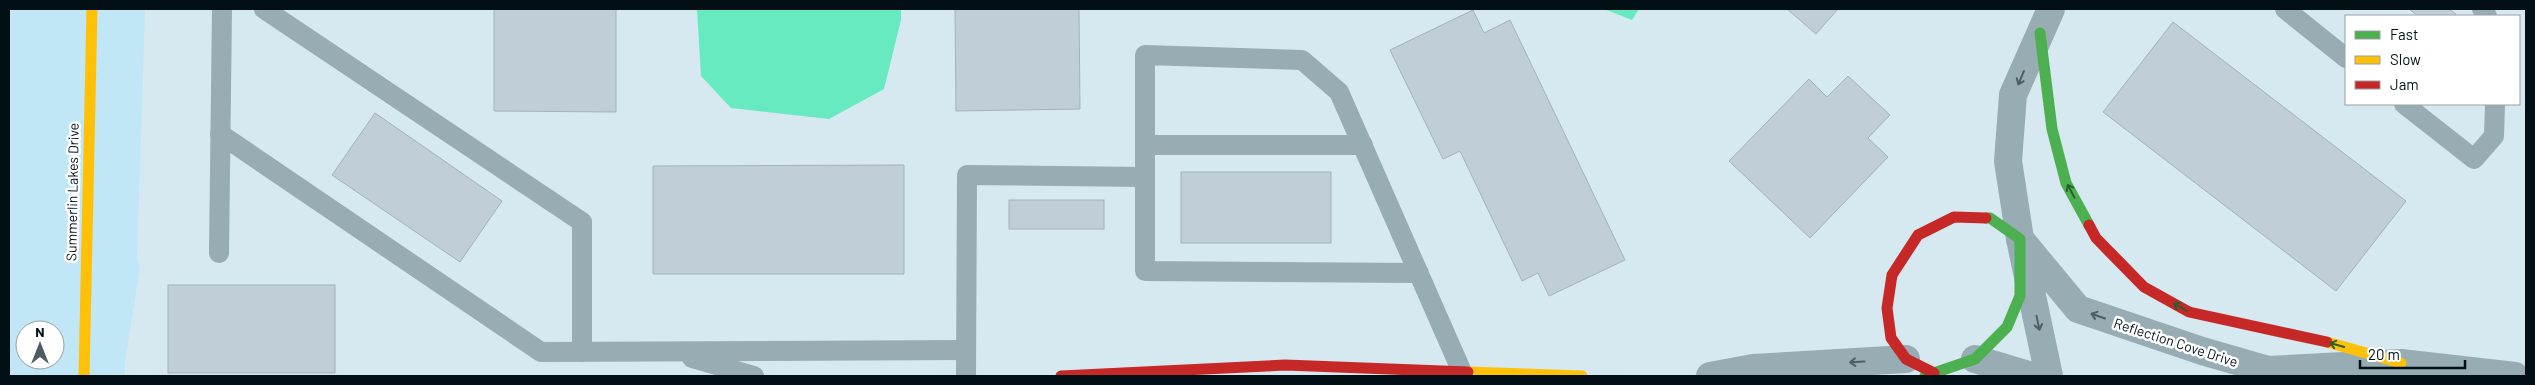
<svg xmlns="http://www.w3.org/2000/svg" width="2535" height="385" viewBox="0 0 2535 385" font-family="Barlow,sans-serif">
  <rect width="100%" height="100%" fill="#d6e8f0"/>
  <path fill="#c1e6f5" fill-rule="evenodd" d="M9 9H145L137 259 140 267 125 361V376H9ZM25 330H55V360H25Z"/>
  <g fill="#68eac1">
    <polygon points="697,9 901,9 901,20 884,89 829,119 731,108 701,76"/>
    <polygon points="1604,9 1639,9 1632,20"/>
  </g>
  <g fill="#c0ced7" stroke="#a4b2bb">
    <polygon points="494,9 616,9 616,112 494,111"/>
    <polygon points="955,9 1079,9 1080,109 956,111"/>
    <polygon points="1787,9 1838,9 1816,34"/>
    <polygon points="2409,9 2449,9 2456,14 2455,16 2418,16"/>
    <polygon points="1473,10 1484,33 1510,20 1625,260 1549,296 1538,273 1522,281 1460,151 1443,159 1390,50"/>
    <polygon points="2173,22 2406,201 2336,291 2103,112"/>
    <polygon points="1848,76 1890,115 1868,138 1888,157 1810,238 1729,161 1809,79 1827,97"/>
    <polygon points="375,113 502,201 460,262 332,175"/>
    <polygon points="904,165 904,274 653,274 653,166"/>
    <rect x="1181" y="172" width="150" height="71"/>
    <rect x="1009" y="200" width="95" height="29"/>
    <rect x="168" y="285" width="167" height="88"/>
  </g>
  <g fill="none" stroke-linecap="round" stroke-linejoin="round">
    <g stroke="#98acb4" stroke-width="20">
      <polyline points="264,9 582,222 582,352"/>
      <polyline points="2285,9 2346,58"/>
      <polyline points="2482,9 2487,16"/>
      <polyline points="2404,104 2474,159 2494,136 2495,104"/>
      <polyline points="220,134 541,352 966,350"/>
      <polyline points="1145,145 1363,145"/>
      <polyline points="219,253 222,9"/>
      <polyline points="1419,273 1145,271 1145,55 1302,60 1339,92 1462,372"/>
      <polyline points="692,358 754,376"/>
      <polyline points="966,376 967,175 1145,177"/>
    </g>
    <g stroke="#98acb4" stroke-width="28">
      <polyline points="2020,239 2078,309 2202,351 2268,370 2401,363 2515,376"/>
      <polyline points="1975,359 2032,376"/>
      <polyline points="1710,376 1753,368 1906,359"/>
      <polyline points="2049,376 2020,239 2008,161 2013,95 2051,9"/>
    </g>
    <g stroke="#4caf50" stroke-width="11">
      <polyline points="2040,33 2052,129 2066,183 2089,225"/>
      <polyline points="1925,376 1975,359 2007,327 2020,296 2020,239 1990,218 1986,218"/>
    </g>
    <g stroke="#ffc107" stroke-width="11">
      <polyline points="2327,342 2401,363"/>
      <polyline points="1468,372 1582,376"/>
      <polyline points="84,376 92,9"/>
    </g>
    <g stroke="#c62828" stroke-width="11">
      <polyline points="2089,225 2096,238 2144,287 2189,312 2327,342"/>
      <polyline points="1934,373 1906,359 1891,338 1887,308 1892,275 1918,235 1954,217 1986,218"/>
      <polyline points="1061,376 1285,365 1468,372"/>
    </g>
  </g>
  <defs><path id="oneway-shaft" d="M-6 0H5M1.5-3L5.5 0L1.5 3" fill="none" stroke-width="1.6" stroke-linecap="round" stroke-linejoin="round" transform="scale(1.25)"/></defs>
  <g stroke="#4d5e64">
    <use href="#oneway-shaft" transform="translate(2021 78) rotate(113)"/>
    <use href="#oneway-shaft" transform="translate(2098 316) rotate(-161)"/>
    <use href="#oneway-shaft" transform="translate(2038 323) rotate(78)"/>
    <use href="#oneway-shaft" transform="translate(1857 362) rotate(177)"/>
  </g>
  <g stroke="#276032">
    <use href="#oneway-shaft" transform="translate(2071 191) rotate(-118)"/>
    <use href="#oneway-shaft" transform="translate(2180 307) rotate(-150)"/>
    <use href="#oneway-shaft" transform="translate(2337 345) rotate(-164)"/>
  </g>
  <g text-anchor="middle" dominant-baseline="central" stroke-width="5" stroke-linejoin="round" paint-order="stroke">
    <g font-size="14" fill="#021015" stroke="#fff">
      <text transform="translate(72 192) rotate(-89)">Summerlin Lakes Drive</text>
      <text transform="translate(2176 342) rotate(18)">Reflection Cove Drive</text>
    </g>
  </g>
  <rect width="2535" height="385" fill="none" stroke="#021015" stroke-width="20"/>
  <rect x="2345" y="15" width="175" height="90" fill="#ffffff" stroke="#9a9fa1"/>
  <rect x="2355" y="31" width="25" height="8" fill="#4caf50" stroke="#9a9fa1"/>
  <text x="2390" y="40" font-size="15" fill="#021015">Fast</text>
  <rect x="2355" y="56" width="25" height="8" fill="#ffc107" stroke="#9a9fa1"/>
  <text x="2390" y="65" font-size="15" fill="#021015">Slow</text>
  <rect x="2355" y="81" width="25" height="8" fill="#c62828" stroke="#9a9fa1"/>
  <text x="2390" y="90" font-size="15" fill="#021015">Jam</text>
  <g transform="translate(40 345)"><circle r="24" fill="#ffffff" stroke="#9a9fa1"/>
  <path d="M0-4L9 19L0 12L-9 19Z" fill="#4c5c62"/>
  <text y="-8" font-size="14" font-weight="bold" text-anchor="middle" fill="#021015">N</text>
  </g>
  <path d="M2360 360v8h105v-8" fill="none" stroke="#021015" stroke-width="2.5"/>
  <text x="2368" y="360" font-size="15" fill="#021015" stroke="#ffffff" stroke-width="4" paint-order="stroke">20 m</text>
</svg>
